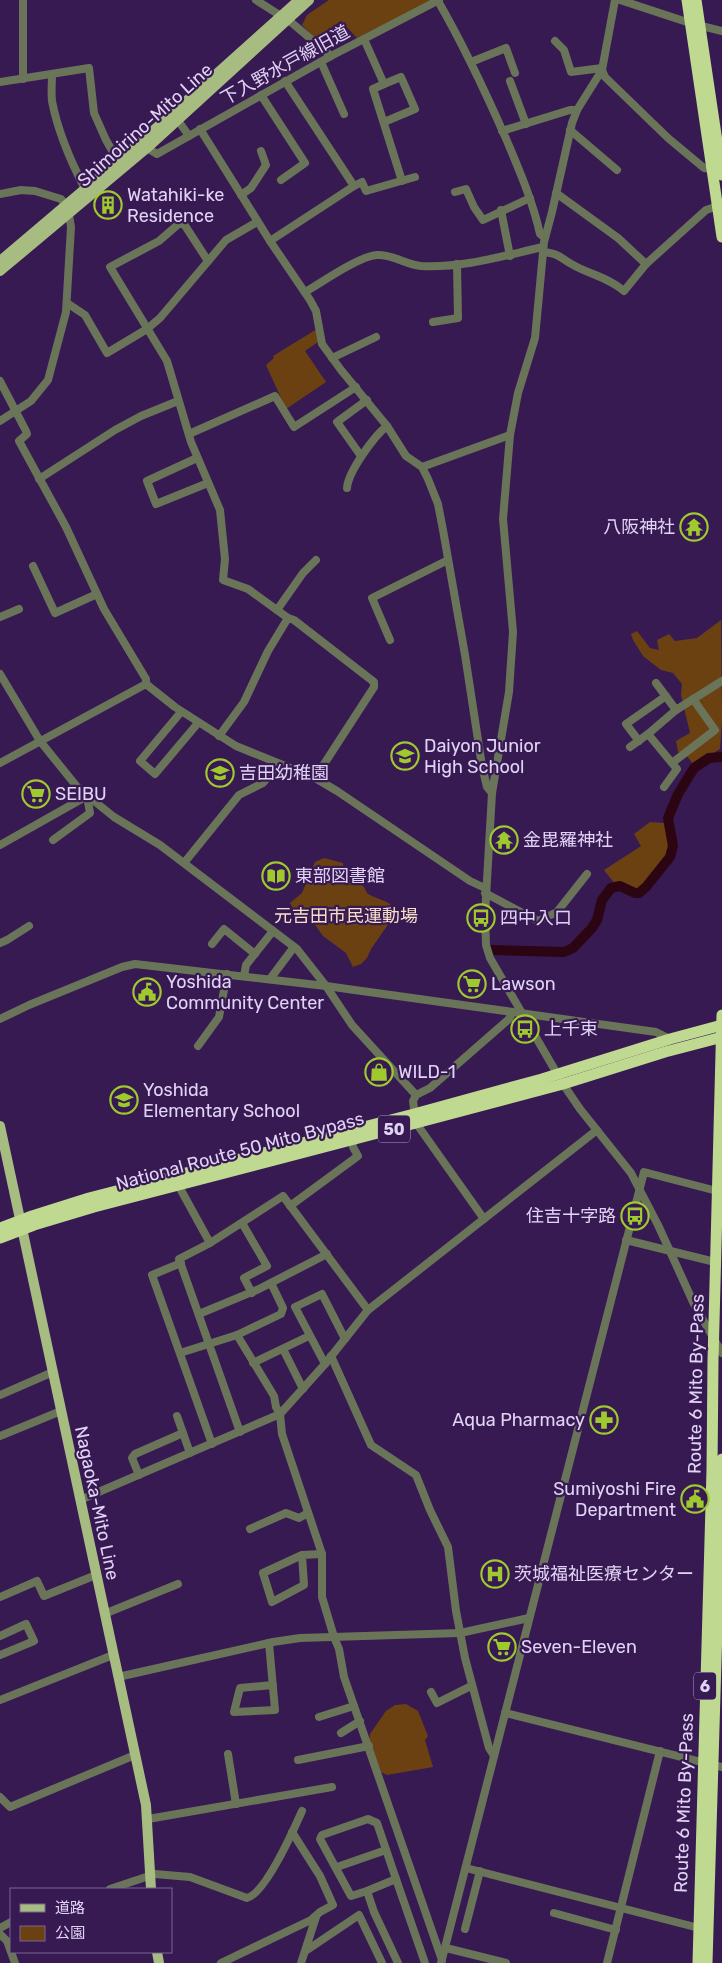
<svg xmlns="http://www.w3.org/2000/svg" width="722" height="1963" viewBox="0 0 722 1963" font-family="Rubik,'Noto Sans JP',sans-serif">
  <rect width="100%" height="100%" fill="#371a52"/>
  <g fill="#6b4112">
    <polygon points="329,0 434,0 357,38 341,21 315,38 302,25 307,15"/>
    <polygon points="317,329 318,342 305,351 326,382 286,409 266,365 274,358 273,356"/>
    <polygon points="721,620 722,720 720,749 694,765 686,755 678,752 676,741 690,733 681,695 682,684 673,673 661,670 643,656 633,640 631,634 637,631 650,648 659,650 657,640 669,634 675,641 697,638"/>
    <path d="M650 822 664 823C667 831 672 841 670 850 669 862 646 886 635 891L615 884 604 870 641 846 634 834Z"/>
    <path d="M324 858 343 863C344 882 354 877 363 886 365 888 366 891 367 893 376 900 389 899 395 910L387 926 371 949 367 958 361 964 353 967 346 953 323 936 311 919 300 916 295 912 290 903 302 893 315 862Z"/>
    <polygon points="406,1704 418,1711 428,1736 425,1740 433,1767 387,1775 381,1772 369,1741 370,1734 386,1711 395,1705"/>
  </g>
  <g fill="none" stroke-linecap="round" stroke-linejoin="round">
    <polyline stroke="#2c0512" stroke-width="10" points="492,950 564,952 573,948 592,928 597,920 602,900 611,888 620,886 635,893 639,893 646,887 670,857 673,846 668,818 678,794 694,768 709,758 722,757"/>
    <g stroke="#697458" stroke-width="8">
      <polyline points="23,0 23,79"/>
      <polyline points="256,0 292,23 331,56"/>
      <polyline points="615,0 602,70 577,110 572,123 552,212 544,242 535,338 518,393 510,435 503,519 513,632 509,692 492,793 485,915 486,945 490,958 563,1084 580,1109 631,1173 658,1225 694,1304 722,1353"/>
      <polyline points="620,0 690,23 722,31"/>
      <path d="M438 1C464 46 486 93 507 141 520 172 533 202 540 234L545 238"/>
      <polyline points="364,39 384,84 373,89 402,181"/>
      <polyline points="555,41 564,50 571,72 602,68"/>
      <polyline points="321,62 344,114"/>
      <polyline points="471,62 506,48 515,73"/>
      <polyline points="602,70 605,77 668,138 704,168 712,169"/>
      <path d="M52 74C52 83 51 93 52 101 58 133 71 162 85 189"/>
      <polyline points="510,81 526,124"/>
      <polyline points="0,82 89,68 94,113 106,140 118,161"/>
      <polyline points="384,84 401,77 415,109 384,122"/>
      <polyline points="261,95 305,163 281,180"/>
      <polyline points="177,119 189,136"/>
      <polyline points="200,129 270,241 310,300 316,311 322,344 341,370 387,426 406,456 422,467 428,479 438,504 443,530 465,655 482,766 487,787 492,793"/>
      <polyline points="570,130 617,170"/>
      <polyline points="502,131 570,110 577,110"/>
      <polyline points="147,148 157,154 331,56 439,0"/>
      <polyline points="354,186 362,182 366,191 415,177"/>
      <polyline points="455,192 466,189 474,207 483,220 530,198"/>
      <polyline points="556,193 618,238 646,264"/>
      <polyline points="0,194 21,190 35,191 61,199 68,208 71,227 66,312 48,380 31,401 0,421"/>
      <polyline points="241,195 251,188 266,165 261,151"/>
      <polyline points="501,210 510,256"/>
      <polyline points="270,241 354,186 285,81"/>
      <path d="M543 252C562 254 559 258 575 266 592 275 609 278 624 291L646 264 706 210 718 206"/>
      <polyline points="208,261 182,221 159,241 110,267 167,361 191,442 220,510 225,559 223,580 248,589 288,618 294,620 374,682 374,687 315,778"/>
      <path d="M305 292C321 283 359 256 377 255 392 254 407 265 421 266 464 268 502 256 543 247"/>
      <polyline points="67,303 85,315 107,353 147,329 160,318 226,240 257,222"/>
      <polyline points="433,322 458,318 457,264"/>
      <polyline points="332,358 376,337"/>
      <polyline points="0,381 26,431 27,434 19,441 66,527 104,609 146,679 146,684"/>
      <polyline points="189,434 275,396 294,427 356,387"/>
      <polyline points="361,456 337,422 367,400"/>
      <polyline points="197,458 147,481 156,504 208,483"/>
      <polyline points="422,467 510,435"/>
      <polyline points="39,479 115,430 141,416 178,401"/>
      <path d="M347 488C348 472 374 436 387 426"/>
      <polyline points="33,566 55,613 97,594"/>
      <polyline points="277,610 303,573 316,560"/>
      <polyline points="0,617 19,609"/>
      <polyline points="390,640 372,598 448,560"/>
      <polyline points="0,674 40,741 78,788 114,817 160,845 297,949 326,986 352,1025 416,1095 430,1088 509,1019 512,1013"/>
      <polyline points="656,683 676,710"/>
      <polyline points="181,712 140,761 155,774 198,723"/>
      <polyline points="648,734 672,763 715,730 693,699"/>
      <polyline points="219,736 244,702 268,651 288,618"/>
      <polyline points="639,741 626,724 666,696"/>
      <polyline points="630,747 648,734 676,710 722,681"/>
      <polyline points="0,763 146,684 175,707 236,746 315,778 337,791 470,881 485,888"/>
      <polyline points="664,787 677,769 672,763"/>
      <polyline points="0,845 87,796 90,813 53,840"/>
      <polyline points="184,863 239,795 263,783 279,764"/>
      <polyline points="485,893 538,921 557,912 587,874"/>
      <polyline points="0,943 7,940 29,926"/>
      <polyline points="212,944 224,929 255,954"/>
      <polyline points="244,976 246,965 273,931"/>
      <polyline points="270,979 294,947"/>
      <polyline points="0,1019 29,1005 122,967 135,964 326,986 656,1032 670,1039"/>
      <polyline points="198,1046 219,1017 227,974"/>
      <polyline points="416,1095 413,1101 416,1123 484,1219"/>
      <polyline points="176,1181 210,1243"/>
      <polyline points="290,1206 358,1156 353,1147 352,1139"/>
      <polyline points="242,1223 267,1266 244,1278 252,1293"/>
      <polyline points="626,1240 715,1262"/>
      <polyline points="181,1263 152,1275 212,1444"/>
      <polyline points="199,1314 259,1289 327,1254"/>
      <polyline points="237,1335 274,1396 276,1407 280,1414 282,1434 322,1554 322,1597 334,1637 339,1649 344,1677 442,1960"/>
      <polyline points="283,1349 303,1389"/>
      <polyline points="180,1353 237,1335 281,1314 283,1308 271,1283"/>
      <polyline points="331,1356 371,1445 416,1475 430,1510 448,1547 456,1611 465,1658 489,1748 494,1756"/>
      <polyline points="253,1363 309,1336"/>
      <polyline points="325,1364 295,1307 322,1294 345,1339"/>
      <polyline points="0,1395 53,1372"/>
      <polyline points="177,1416 190,1453"/>
      <polyline points="240,1432 179,1259 210,1243 283,1196 368,1310"/>
      <polyline points="0,1436 61,1411"/>
      <polyline points="139,1475 132,1458 135,1454 183,1433"/>
      <polyline points="80,1500 280,1414 325,1364 368,1310 597,1130"/>
      <polyline points="250,1529 286,1513 299,1518 308,1513"/>
      <polyline points="302,1555 304,1585 272,1602 263,1573 302,1555 322,1554"/>
      <polyline points="0,1597 37,1581 44,1596 96,1575"/>
      <polyline points="104,1614 178,1584"/>
      <polyline points="0,1636 26,1624 34,1641 0,1655"/>
      <polyline points="269,1643 275,1710 234,1712 240,1688 273,1685"/>
      <polyline points="118,1677 273,1642 300,1638 460,1633 529,1618"/>
      <polyline points="431,1692 437,1703 471,1686"/>
      <polyline points="0,1700 113,1655"/>
      <polyline points="505,1713 722,1767"/>
      <polyline points="319,1717 354,1706"/>
      <polyline points="341,1733 360,1721"/>
      <polyline points="228,1754 236,1804"/>
      <polyline points="298,1760 369,1746"/>
      <polyline points="0,1797 10,1807 135,1755"/>
      <polyline points="148,1819 332,1787"/>
      <polyline points="337,1867 386,1850"/>
      <polyline points="466,1868 699,1928"/>
      <path d="M110 1889 155 1874 190 1877 247 1898C266 1893 294 1829 302 1811"/>
      <polyline points="367,1891 351,1896 320,1839 322,1835 368,1819 377,1823 396,1879"/>
      <polyline points="554,1913 616,1930"/>
      <polyline points="0,1928 11,1922"/>
      <polyline points="465,1929 480,1871"/>
      <polyline points="0,1934 7,1941 15,1963"/>
      <polyline points="446,1948 506,1963"/>
      <polyline points="307,1950 359,1915 382,1963"/>
      <polyline points="221,1963 311,1920 320,1912 333,1905 320,1876 292,1832"/>
      <polyline points="301,1963 316,1917"/>
      <polyline points="398,1963 374,1912 367,1891 396,1879 425,1963"/>
      <polyline points="441,1963 644,1172 717,1191"/>
      <polyline points="607,1963 660,1751"/>
    </g>
    <g stroke="#a7bc81" stroke-width="10">
      <polyline points="0,261 145,138 299,0"/>
      <polyline points="0,271 147,148 309,0"/>
      <polyline points="0,1126 146,1805 151,1889"/>
      <polyline points="157,1952 159,1963"/>
    </g>
    <g stroke="#bfd991" stroke-width="11">
      <polyline points="687,0 722,237"/>
      <polyline points="696,0 722,175"/>
      <polyline points="0,1228 32,1216 89,1198 414,1114 542,1079 670,1039 722,1025"/>
      <polyline points="0,1238 34,1225 94,1207 416,1123 563,1084 665,1052 722,1037"/>
      <polyline points="698,1963 712,1470 713,1361 722,1015"/>
      <polyline points="707,1963 722,1459"/>
    </g>
  </g>
  <defs>
    <g id="building-ring" transform="scale(1.4375)"><circle r="9.5" fill="#371a52" stroke="#9fca2e" stroke-width="1.5"/><path d="M-4-6H4V6H1V3H-1V6H-4ZM-2.5-4.3h1.7v1.8h-1.7ZM.8-4.3h1.7v1.8H.8ZM-2.5-1h1.7V.8h-1.7ZM.8-1h1.7V.8H.8Z" fill="#9fca2e"/></g>
    <g id="temple-ring" transform="scale(1.4375)"><circle r="9.5" fill="#371a52" stroke="#9fca2e" stroke-width="1.5"/><path d="M0-6L5-2H3V0L6.5 2.5H4V6H1.5V3h-3V6H-4V2.5H-6.5L-3 0V-2H-5Z" fill="#9fca2e"/></g>
    <g id="school-ring" transform="scale(1.4375)"><circle r="9.5" fill="#371a52" stroke="#9fca2e" stroke-width="1.5"/><path d="M0-5L7-2L0 1L-7-2ZM-4 1L0 2.5L4 1V4Q0 6-4 4Z" fill="#9fca2e"/></g>
    <g id="supermarket-ring" transform="scale(1.4375)"><circle r="9.5" fill="#371a52" stroke="#9fca2e" stroke-width="1.5"/><path d="M-6-5.5h2.5l.6 2H6L4.5 2H-2.5L-4.4-4H-6ZM-1.5 3.2a1.3 1.3 0 1 0 .1 0ZM3 3.2a1.3 1.3 0 1 0 .1 0Z" fill="#9fca2e"/></g>
    <g id="library-ring" transform="scale(1.4375)"><circle r="9.5" fill="#371a52" stroke="#9fca2e" stroke-width="1.5"/><path d="M-6-4Q-3-5.5-.7-3.5V5Q-3 3-6 4ZM6-4Q3-5.5 .7-3.5V5Q3 3 6 4Z" fill="#9fca2e"/></g>
    <g id="bus-ring" transform="scale(1.4375)"><circle r="9.5" fill="#371a52" stroke="#9fca2e" stroke-width="1.5"/><path d="M-5-6H5V4H4V6H2V4H-2V6H-4V4H-5ZM-3.5-4V0h7V-4ZM-3.5 1.2v1.5H-2V1.2ZM2 1.2v1.5H3.5V1.2Z" fill="#9fca2e"/></g>
    <g id="civic-ring" transform="scale(1.4375)"><circle r="9.5" fill="#371a52" stroke="#9fca2e" stroke-width="1.5"/><path d="M-.6-6.5H3V-4.5H.6V-3L4-1V1h2V6H-6V1h2V-1L-.6-3ZM-1.2 2.5V6h2.4V2.5Z" fill="#9fca2e"/></g>
    <g id="shop-ring" transform="scale(1.4375)"><circle r="9.5" fill="#371a52" stroke="#9fca2e" stroke-width="1.5"/><path d="M-5-2.5h2.3a2.7 3.5 0 0 1 5.4 0H5L5.5 6h-11ZM-1.5-2.5h3a1.5 2.3 0 0 0-3 0Z" fill="#9fca2e"/></g>
    <g id="pharmacy-ring" transform="scale(1.4375)"><circle r="9.5" fill="#371a52" stroke="#9fca2e" stroke-width="1.5"/><path d="M-2-6h4v4h4v4h-4v4h-4v-4h-4v-4h4Z" fill="#9fca2e"/></g>
    <g id="hospital-ring" transform="scale(1.4375)"><circle r="9.5" fill="#371a52" stroke="#9fca2e" stroke-width="1.5"/><path d="M-5-5h3v3.5h4V-5h3V5h-3V1.5h-4V5h-3Z" fill="#9fca2e"/></g>
  </defs>
  <g fill-rule="evenodd">
    <use href="#building-ring" x="108" y="205"/>
    <use href="#temple-ring" x="694" y="527"/>
    <use href="#school-ring" x="405" y="756"/>
    <use href="#school-ring" x="220" y="773"/>
    <use href="#supermarket-ring" x="36" y="794"/>
    <use href="#temple-ring" x="504" y="840"/>
    <use href="#library-ring" x="276" y="876"/>
    <use href="#bus-ring" x="481" y="918"/>
    <use href="#supermarket-ring" x="472" y="984"/>
    <use href="#civic-ring" x="147" y="992"/>
    <use href="#bus-ring" x="525" y="1029"/>
    <use href="#shop-ring" x="379" y="1072"/>
    <use href="#school-ring" x="124" y="1100"/>
    <use href="#bus-ring" x="635" y="1216"/>
    <use href="#pharmacy-ring" x="604" y="1420"/>
    <use href="#civic-ring" x="695" y="1499"/>
    <use href="#hospital-ring" x="495" y="1574"/>
    <use href="#supermarket-ring" x="502" y="1647"/>
  </g>
  <g text-anchor="middle" dominant-baseline="central" stroke-width="4.5" stroke-linejoin="round" paint-order="stroke">
    <g fill="#371a52" stroke="#ae9cc4" stroke-width="1">
      <rect x="378" y="1115.5" width="32" height="27" rx="4"/>
      <rect x="694" y="1672.5" width="22" height="27" rx="4"/>
    </g>
    <g font-size="16" font-weight="bold" fill="#e1d3f5">
      <text x="394" y="1129">50</text>
      <text x="705" y="1686">6</text>
    </g>
    <g font-size="18" fill="#e1d3f5" stroke="#371a52">
      <text transform="translate(285 65) rotate(-29)">下入野水戸線旧道</text>
      <text transform="translate(145 125) rotate(-42)">Shimoirino-Mito Line</text>
      <text transform="translate(240 1151) rotate(-15)">National Route 50 Mito Bypass</text>
      <text transform="translate(696 1384) rotate(-89)">Route 6 Mito By-Pass</text>
      <text transform="translate(97 1503) rotate(78)">Nagaoka-Mito Line</text>
      <text transform="translate(684 1803) rotate(-88)">Route 6 Mito By-Pass</text>
    </g>
    <g font-size="18" fill="#e1d3f5" stroke="#371a52" text-anchor="start">
      <text x="127" y="195">Watahiki-ke<tspan x="127" dy="21">Residence</tspan></text>
      <text x="675" y="527" text-anchor="end">八阪神社</text>
      <text x="424" y="746">Daiyon Junior<tspan x="424" dy="21">High School</tspan></text>
      <text x="239" y="773">吉田幼稚園</text>
      <text x="55" y="794">SEIBU</text>
      <text x="523" y="840">金毘羅神社</text>
      <text x="295" y="876">東部図書館</text>
      <text x="500" y="918">四中入口</text>
      <text x="166" y="982">Yoshida<tspan x="166" dy="21">Community Center</tspan></text>
      <text x="491" y="984">Lawson</text>
      <text x="544" y="1029">上千束</text>
      <text x="398" y="1072">WILD-1</text>
      <text x="143" y="1090">Yoshida<tspan x="143" dy="21">Elementary School</tspan></text>
      <text x="616" y="1216" text-anchor="end">住吉十字路</text>
      <text x="585" y="1420" text-anchor="end">Aqua Pharmacy</text>
      <text x="676" y="1489" text-anchor="end">Sumiyoshi Fire<tspan x="676" dy="21">Department</tspan></text>
      <text x="514" y="1574">茨城福祉医療センター</text>
      <text x="521" y="1647">Seven-Eleven</text>
    </g>
    <g font-size="18" fill="#f6dec9" stroke="#371a52">
      <text x="346" y="916">元吉田市民運動場</text>
    </g>
  </g>
  <rect x="10" y="1888" width="162" height="65" fill="#371a52" stroke="#7b6493"/>
  <rect x="20" y="1904" width="25" height="8" fill="#a7bc81" stroke="#7b6493"/>
  <text x="55" y="1913" font-size="15" fill="#e1d3f5">道路</text>
  <rect x="20" y="1926" width="25" height="15" fill="#6b4112" stroke="#7b6493"/>
  <text x="55" y="1938" font-size="15" fill="#e1d3f5">公園</text>
</svg>
